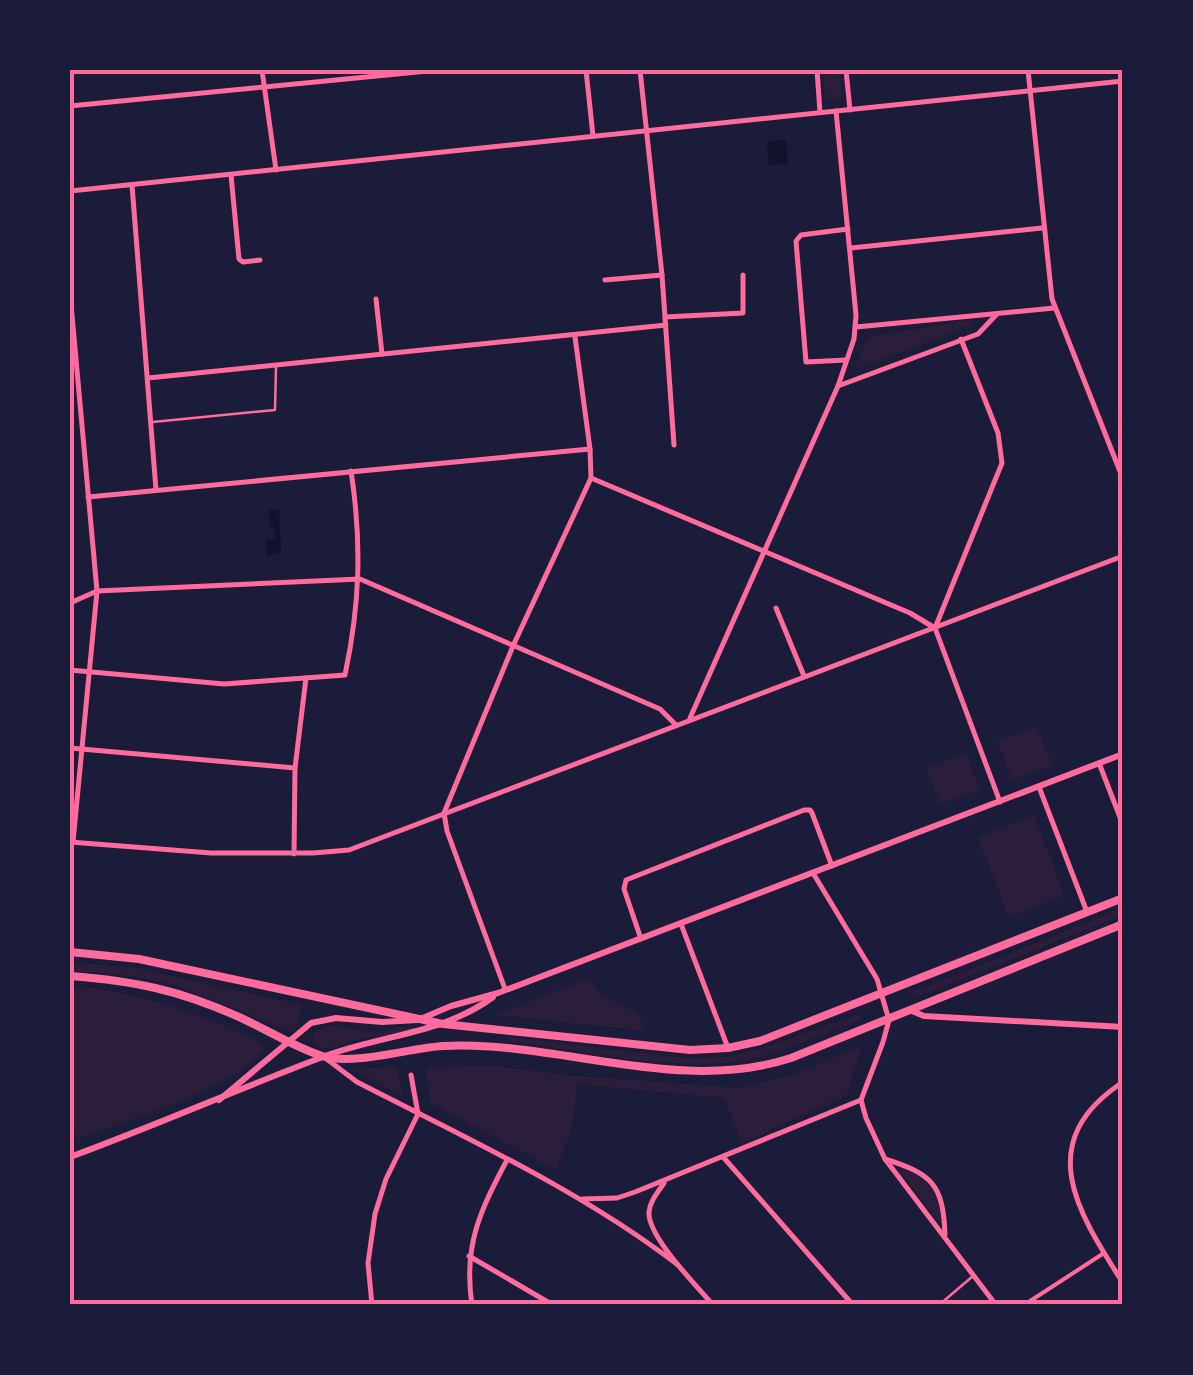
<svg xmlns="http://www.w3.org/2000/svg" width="1193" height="1375" viewBox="0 0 1193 1375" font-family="Inter,sans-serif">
  <rect width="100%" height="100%" fill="#1b1b3a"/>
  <g fill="#2a1e3b">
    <polygon points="823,70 839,70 842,96 839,99 825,100"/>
    <polygon points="969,320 972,323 967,327 861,368 855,367 868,337"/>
    <polygon points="1037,726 1052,765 1012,780 997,741"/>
    <polygon points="966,753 980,790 940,804 926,769"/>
    <polygon points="1034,815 1064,895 1009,918 978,838"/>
    <polygon points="1123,908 1123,915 914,998 911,993"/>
    <polygon points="70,962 136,968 302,1005 294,1033 178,986 138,977 70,970"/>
    <polygon points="590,978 601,995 638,1013 645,1031 496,1015"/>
    <path d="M86 987C147 996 212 1016 266 1046 249 1085 119 1123 77 1139L70 1122V988Z"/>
    <path d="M860 1013V1020C822 1034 782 1053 742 1061 676 1072 577 1050 509 1041V1037L685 1058 729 1057 772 1045Z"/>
    <path d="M337 1026 377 1033 399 1027H414L413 1031C393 1037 369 1035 349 1042 336 1046 331 1050 317 1047L313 1041 315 1033 325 1027Z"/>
    <path d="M862 1045 847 1095 742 1143 724 1098 577 1084C575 1119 570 1138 556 1170L431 1103 425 1067 497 1066 566 1075 742 1088 798 1073Z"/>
    <polygon points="397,1067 403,1096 353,1070 395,1066"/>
    <path d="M897 1167C933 1179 939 1190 942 1227Z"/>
  </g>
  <g fill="#12122b">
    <polygon points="786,140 788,164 769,165 767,142"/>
    <polygon points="269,510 279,510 281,552 267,556 266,540 275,539 274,528 270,528"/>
  </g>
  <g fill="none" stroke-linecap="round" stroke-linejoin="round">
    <g stroke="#ff6b9d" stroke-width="2.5">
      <polyline points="153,422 275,410 276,367"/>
      <polyline points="939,1305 973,1276"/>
    </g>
    <polyline stroke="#ff6b9d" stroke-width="4" points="1024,1305 1104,1253"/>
    <g stroke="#ff6b9d" stroke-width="5">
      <polyline points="262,70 276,170"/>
      <polyline points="586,70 593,136"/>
      <polyline points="640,70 662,275 674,445"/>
      <polyline points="817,70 820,112"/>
      <polyline points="846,70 850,110"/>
      <polyline points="1028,70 1052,299 1123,479"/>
      <polyline points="70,106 438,70"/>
      <polyline points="231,175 239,259 243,262 260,260"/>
      <polyline points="132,185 156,490"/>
      <polyline points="70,191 1123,81"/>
      <polyline points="851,248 1042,228"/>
      <polyline points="605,280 662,275"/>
      <polyline points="70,293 97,591 73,842"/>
      <polyline points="376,299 382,354"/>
      <polyline points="665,317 743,313 743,275"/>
      <polyline points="856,327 1054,308"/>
      <polyline points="961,339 998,433 1002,463 935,628 1000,802"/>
      <polyline points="846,360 806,362 796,241 801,235 848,229"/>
      <polyline points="148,378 666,325"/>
      <polyline points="838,386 978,334 997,314"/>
      <polyline points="591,478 910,613 935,628"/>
      <polyline points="88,497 590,449"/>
      <polyline points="70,603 97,591 360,579 660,709 676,725"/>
      <polyline points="776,608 804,676"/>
      <path d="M70 670 224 684 345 675C360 604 362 543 351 471"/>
      <polyline points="690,718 838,386 854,339 856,315 836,111"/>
      <polyline points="70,748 295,768"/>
      <polyline points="1099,763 1123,825"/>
      <polyline points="1039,787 1087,912"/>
      <polyline points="70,842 211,853 313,853 349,850 1123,556"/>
      <polyline points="294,854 295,768 306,678"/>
      <polyline points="813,873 877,979 889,1020 883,1042 861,1100 866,1118 885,1159 996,1305"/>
      <polyline points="681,924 728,1048"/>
      <polyline points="641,939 624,889 626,880 804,810 810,810 812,813 832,866"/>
      <polyline points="505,989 447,831 444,813 513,646 591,478 590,449 575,337"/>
      <path d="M324 1057 357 1082C466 1138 580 1190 678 1265"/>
      <path d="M1123 1082C1032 1142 1077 1211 1123 1283"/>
      <polyline points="724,1158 853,1305"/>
      <path d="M885 1159C932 1174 943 1184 945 1234"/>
      <path d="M664 1183C658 1192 650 1201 649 1212 647 1236 697 1286 713 1305"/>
      <polyline points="582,1199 617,1198 635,1192 861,1100"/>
      <polyline points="469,1256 553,1305"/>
      <polyline points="372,1305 368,1263 375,1214 386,1179 418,1114 411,1075"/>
      <path d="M472 1305C463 1246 480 1211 507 1160"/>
    </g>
    <polyline stroke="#ff6b9d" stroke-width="6" points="912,1011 924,1016 1123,1027"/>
    <g stroke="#ff6b9d" stroke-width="6">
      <polyline points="219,1100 311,1023 336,1018 382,1022 418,1020 451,1006 498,993 1123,754"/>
      <path d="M70 1157C154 1126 236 1090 320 1058 378 1035 442 1035 493 997"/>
    </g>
    <g stroke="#ff6b9d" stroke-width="8">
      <polyline points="70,952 139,959 443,1024 690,1050 728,1048 760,1041 1123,898"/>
      <path d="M70 976C135 981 179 990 239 1017 266 1029 294 1047 322 1056 353 1066 409 1048 443 1046 558 1040 678 1095 791 1058L1123 924"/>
    </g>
  </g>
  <rect width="1193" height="1375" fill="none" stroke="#1b1b3a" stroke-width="145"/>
  <rect x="72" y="72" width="1048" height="1230" fill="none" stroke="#ff6b9d" stroke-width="4"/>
</svg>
